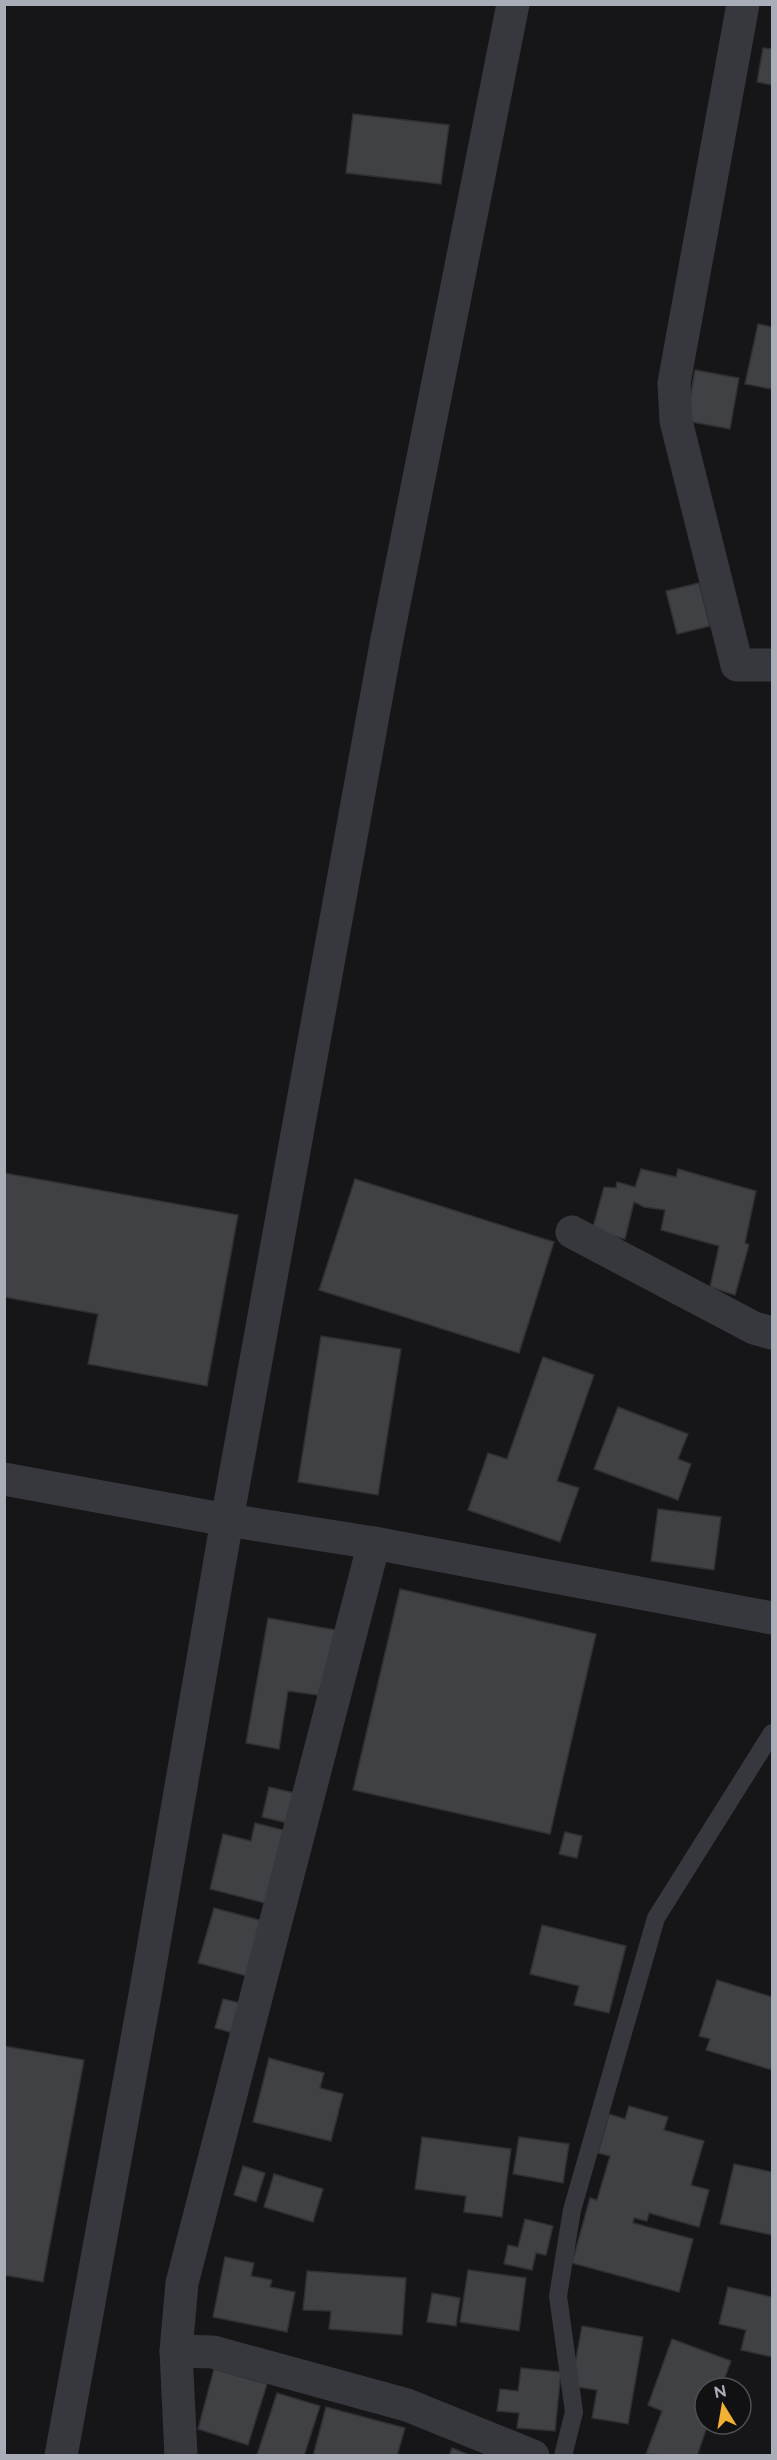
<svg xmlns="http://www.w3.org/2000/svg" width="777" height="2460" viewBox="0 0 777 2460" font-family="Raleway,sans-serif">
  <rect width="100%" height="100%" fill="#161618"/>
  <g fill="#404145" stroke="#303034" stroke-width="1.5">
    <polygon points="763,48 772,49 772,85 757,82"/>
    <polygon points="353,114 449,125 441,184 346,173"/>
    <polygon points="758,324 772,327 772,389 745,384"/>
    <polygon points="695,370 739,378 730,429 686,421"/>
    <polygon points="699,583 710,626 677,634 666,591"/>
    <polygon points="641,1169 676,1177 678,1169 756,1191 745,1243 749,1245 735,1295 710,1287 719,1246 661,1230 665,1210 644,1207 634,1202 625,1239 592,1231 604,1187 616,1188 617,1182 635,1187"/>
    <polygon points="4,1173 238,1215 207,1386 88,1364 98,1314 4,1297"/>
    <polygon points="355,1179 554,1242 519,1353 319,1290"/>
    <polygon points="321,1336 401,1349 378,1495 298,1482"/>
    <polygon points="543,1357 594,1375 557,1481 579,1488 560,1542 468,1510 488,1453 507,1459"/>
    <polygon points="618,1407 688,1434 678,1459 691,1464 678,1500 594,1469"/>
    <polygon points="658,1509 721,1517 714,1570 651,1561"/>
    <polygon points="400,1589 596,1634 550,1834 353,1790"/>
    <polygon points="268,1618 336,1630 324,1696 288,1691 279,1749 246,1743"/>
    <polygon points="269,1787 299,1794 292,1824 262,1817"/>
    <polygon points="255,1823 291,1832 273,1905 210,1889 223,1834 251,1841"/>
    <polygon points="565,1832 582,1836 577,1858 559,1854"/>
    <polygon points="214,1908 263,1921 247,1976 198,1963"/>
    <polygon points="542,1925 626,1946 609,2013 574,2005 579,1986 530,1974"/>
    <polygon points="717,1980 772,1997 772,2070 706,2050 710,2039 699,2036"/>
    <polygon points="223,1999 249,2005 241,2035 215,2028"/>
    <polygon points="4,2046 84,2060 43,2282 4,2275"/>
    <polygon points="269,2058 324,2073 320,2088 343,2094 331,2141 253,2122"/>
    <polygon points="629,2106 668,2117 664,2130 704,2141 691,2185 709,2190 699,2227 649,2213 647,2221 634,2218 633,2223 693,2239 679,2292 572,2263 590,2198 597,2200 610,2156 598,2153 609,2114 625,2119"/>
    <polygon points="422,2137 511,2149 502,2217 464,2212 466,2196 415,2189"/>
    <polygon points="519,2137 569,2144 563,2183 513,2174"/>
    <polygon points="734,2164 772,2172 772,2235 720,2224"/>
    <polygon points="243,2166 265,2173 256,2202 234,2195"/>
    <polygon points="274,2174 323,2189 313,2222 264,2207"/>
    <polygon points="525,2219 553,2226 546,2255 536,2253 532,2270 504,2264 508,2245 518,2247"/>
    <polygon points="225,2257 254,2263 251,2276 272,2280 270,2287 295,2292 287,2332 213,2317"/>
    <polygon points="468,2270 526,2278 519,2331 460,2322"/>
    <polygon points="307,2271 406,2278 402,2335 329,2329 331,2311 303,2310"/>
    <polygon points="728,2287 772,2297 772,2357 741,2350 746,2330 719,2324"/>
    <polygon points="432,2293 460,2298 456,2326 427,2322"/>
    <polygon points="582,2326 643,2337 628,2424 592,2418 597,2390 571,2386"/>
    <polygon points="672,2339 731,2361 721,2388 705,2388 705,2424 708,2424 697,2456 646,2454 662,2411 648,2405"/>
    <polygon points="521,2368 561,2372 555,2431 517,2428 519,2413 497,2411 500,2389 518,2391"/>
    <polygon points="214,2369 267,2384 248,2445 198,2429"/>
    <polygon points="277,2393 320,2406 304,2456 257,2455"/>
    <polygon points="326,2407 405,2428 397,2456 313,2456"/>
    <polygon points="452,2448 472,2456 449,2456"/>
  </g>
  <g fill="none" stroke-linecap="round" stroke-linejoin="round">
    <polyline stroke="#37383d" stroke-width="18" points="563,2456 574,2412 558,2296 572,2210 656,1918 772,1733"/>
    <g stroke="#37383d" stroke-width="33">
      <polyline points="743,4 674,383 676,421 737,665 772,665"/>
      <polyline points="572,1232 754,1328 772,1333"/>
      <polyline points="176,2351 213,2352 407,2405 533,2456"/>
      <polyline points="181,2456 176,2351 182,2283 374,1543"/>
    </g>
    <g stroke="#37383d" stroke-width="33">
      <polyline points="4,1479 227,1520 374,1543 772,1618"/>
      <polyline points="61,2456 145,1995 227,1520 386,644 513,4"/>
    </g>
  </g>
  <rect width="777" height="2460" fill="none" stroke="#a8adb8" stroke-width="12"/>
  <g transform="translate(723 2406) rotate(349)"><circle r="28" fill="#111113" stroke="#4d4f55" stroke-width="1.5"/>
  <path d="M0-4.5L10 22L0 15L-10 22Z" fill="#f2b134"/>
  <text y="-9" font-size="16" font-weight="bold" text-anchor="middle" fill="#a8adb8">N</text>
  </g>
</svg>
